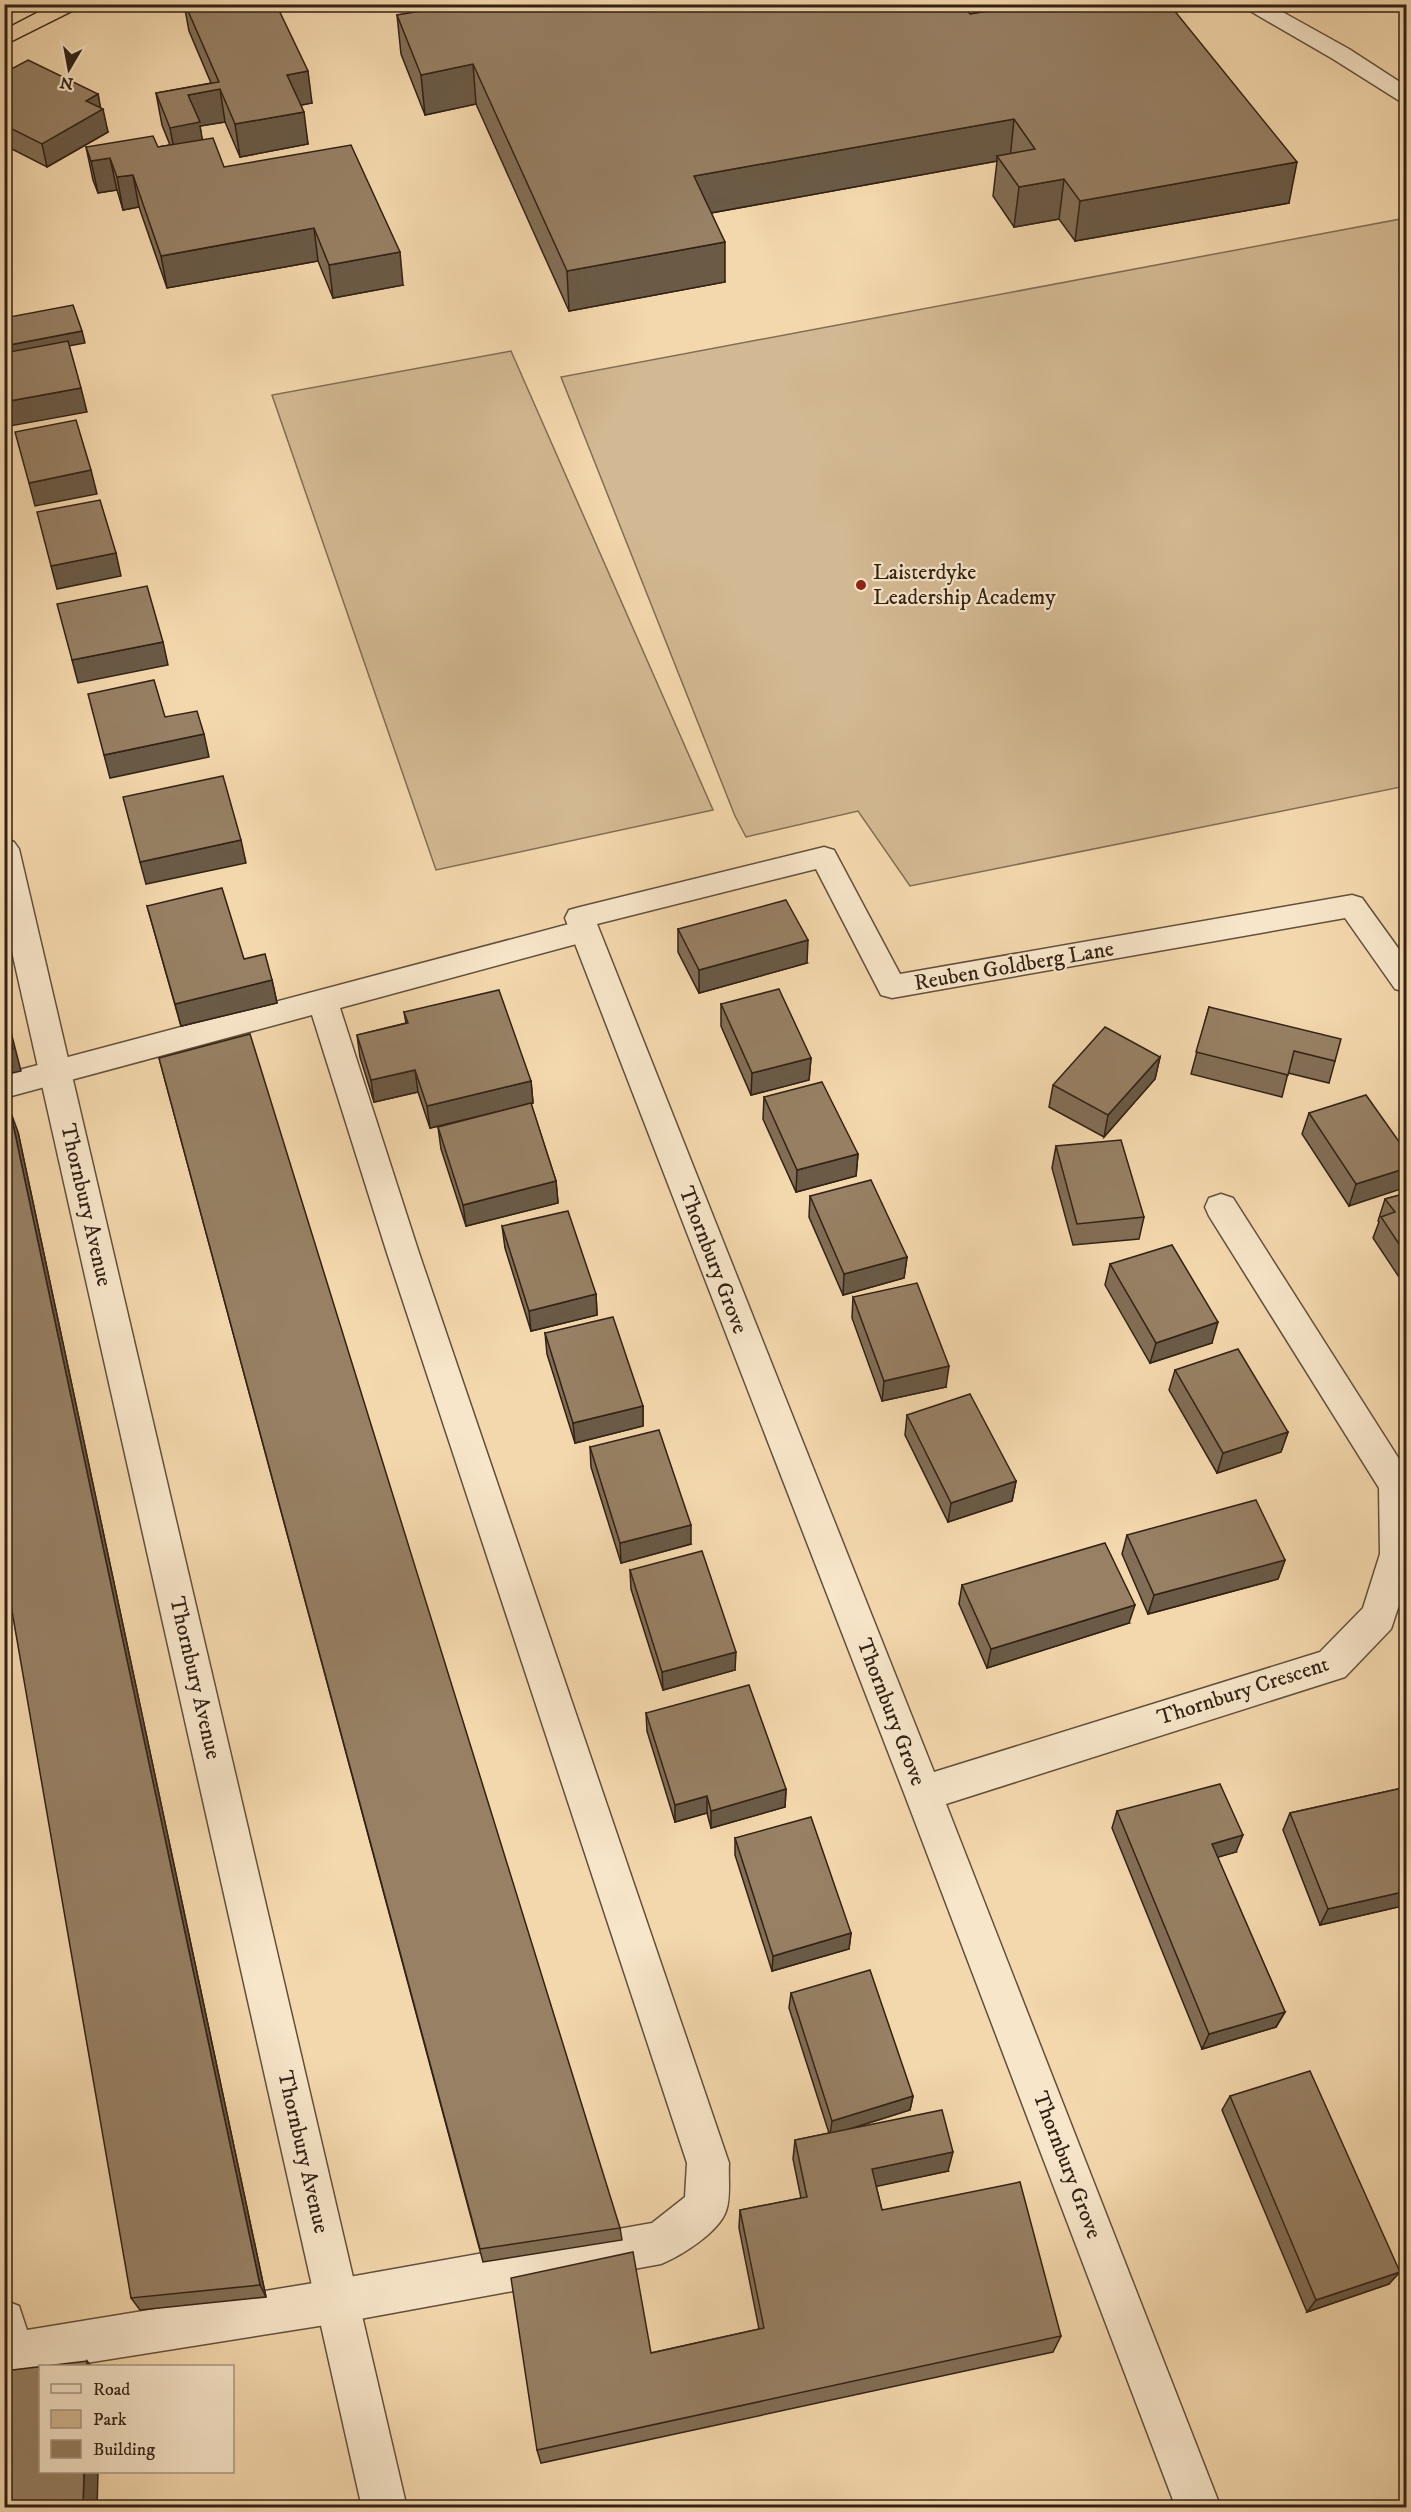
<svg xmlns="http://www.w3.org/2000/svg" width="1411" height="2512" viewBox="0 0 1411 2512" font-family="'IM FELL DW Pica',serif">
  <rect width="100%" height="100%" fill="#f4d8ad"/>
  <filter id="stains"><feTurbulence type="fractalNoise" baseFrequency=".00333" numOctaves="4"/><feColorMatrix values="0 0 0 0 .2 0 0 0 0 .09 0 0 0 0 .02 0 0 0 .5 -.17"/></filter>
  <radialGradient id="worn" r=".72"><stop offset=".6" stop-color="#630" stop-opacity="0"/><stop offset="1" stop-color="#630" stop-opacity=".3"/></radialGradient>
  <g fill="#d3b993" stroke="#826d54" stroke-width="1.5">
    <polygon points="1406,218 1406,786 910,886 858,811 746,837 735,816 561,377"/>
    <polygon points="511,351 713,810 436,870 272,395"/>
  </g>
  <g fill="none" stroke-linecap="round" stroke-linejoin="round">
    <g stroke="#624f3b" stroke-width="3">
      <path id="service" d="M584 920 595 923 599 931 595 939 340 1008 419 1253 729 2163C728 2178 731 2197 726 2211 719 2232 681 2256 661 2264L338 2323 67 2366H40V2371L4 2377V2300L19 2306 27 2330 338 2279 652 2223 685 2197 687 2163 387 1253 312 1015 4 1098V1074Z"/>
    </g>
    <g stroke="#624f3b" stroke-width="3">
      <g id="minor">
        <polygon points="1242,4 1268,4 1349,49 1406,86 1406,101 1398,100 1333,59 1245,8"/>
        <polygon points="4,839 14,842 19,849 407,2508 362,2508 4,916"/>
        <polygon points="824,847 834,850 900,974 1352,895 1362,898 1406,959 1406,992 1395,989 1345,918 892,998 881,995 816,869 597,924 934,1772 1320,1652 1363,1608 1380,1554 1379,1488 1209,1216 1205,1207 1209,1198 1221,1194 1233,1198 1406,1470 1406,1584 1391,1629 1345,1677 946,1804 1221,2508 1176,2508 904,1793 565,918 569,910 580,907"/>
      </g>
    </g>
    <g stroke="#322115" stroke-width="3">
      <polygon id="trunk" points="54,4 81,4 78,8 4,45 4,30"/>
    </g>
    <use href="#service" fill="#f8e6ca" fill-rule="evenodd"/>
    <use href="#minor" fill="#f8e6ca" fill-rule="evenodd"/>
    <use href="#trunk" fill="#f4d8ad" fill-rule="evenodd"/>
  </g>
  <g fill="#826e56" stroke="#322115" stroke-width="1.5">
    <polygon points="184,4 276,4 312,103 301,105 308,144 240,157 225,122 200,126 202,140 224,167 403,285 333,298 318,261 167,288 139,207 123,210 117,190 98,193 93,180 86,147 158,147 170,145 162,125 156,93 211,83 189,31"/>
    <polygon points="422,4 970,14 993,10 989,4 1169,4 1289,203 1075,241 1059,219 1014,227 993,196 997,161 711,213 725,282 569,311 476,104 425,115 401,54 397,15 423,11"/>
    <polygon points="4,73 98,94 100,107 108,132 47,167 4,145"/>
    <polygon points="147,906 244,959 272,980 277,1003 181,1026"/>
    <polygon points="678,929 807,963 699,993 678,952"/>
    <polygon points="721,1004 811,1058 809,1080 751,1095 721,1026"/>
    <polygon points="1209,1007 1335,1061 1329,1083 1288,1073 1282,1097 1191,1074"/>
    <polygon points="404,1012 531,1081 533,1103 531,1104 556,1181 558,1203 466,1226 441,1149 438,1127 517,1107 430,1128 418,1092 374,1102 360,1057 357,1035 406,1023"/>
    <polygon points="1160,1057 1155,1079 1104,1137 1049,1107 1053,1085"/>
    <polygon points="159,1058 620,2228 622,2240 483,2262"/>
    <polygon points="764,1097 858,1154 856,1176 796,1192 763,1119"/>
    <polygon points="1309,1113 1407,1153 1349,1206 1302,1134"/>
    <polygon points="18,1132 266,2297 140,2310 131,2298"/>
    <polygon points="1056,1146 1144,1217 1139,1239 1073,1245 1052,1168"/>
    <polygon points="1407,1193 1407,1289 1373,1238 1379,1222 1378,1221 1385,1199"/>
    <polygon points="810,1196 907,1257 904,1278 843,1295 809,1217"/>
    <polygon points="502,1226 596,1294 597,1315 531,1331 505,1248"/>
    <polygon points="1110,1264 1212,1343 1150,1363 1105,1285"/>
    <polygon points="853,1297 946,1387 882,1401 852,1318"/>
    <polygon points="545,1333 643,1406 643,1426 575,1443 547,1354"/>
    <polygon points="1175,1370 1288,1432 1281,1452 1217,1473 1169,1390"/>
    <polygon points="907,1415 1016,1481 1012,1501 948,1522 905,1435"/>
    <polygon points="590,1447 691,1544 621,1563 591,1467"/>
    <polygon points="1127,1535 1285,1560 1278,1579 1148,1614 1122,1554"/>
    <polygon points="630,1570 735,1670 663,1690 631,1589"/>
    <polygon points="962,1585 1129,1623 987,1668 959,1604"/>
    <polygon points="646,1713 786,1789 785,1807 711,1828 707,1813 675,1822 647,1731"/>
    <polygon points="1407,1787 1407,1905 1320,1925 1283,1830 1290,1813"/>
    <polygon points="1117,1811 1236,1852 1217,1857 1285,2012 1276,2027 1202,2049 1112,1828"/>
    <polygon points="735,1838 851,1933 849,1949 772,1971 735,1855"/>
    <polygon points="791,1993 913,2096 910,2110 847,2130 948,2171 876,2186 882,2210 1061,2336 1053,2352 541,2463 537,2450 651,2353 759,2329 739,2228 740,2210 801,2198 793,2159 795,2140 829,2133 789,2008"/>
    <polygon points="1230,2096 1389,2284 1307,2312 1222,2110"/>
  </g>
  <g fill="#6a5a46" stroke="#322115" stroke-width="1.5">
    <polygon points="473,64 476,104 425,115 421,75"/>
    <polygon points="308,71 312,103 291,107 287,75"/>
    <polygon points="220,89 225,122 200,126 205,155 176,160 170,128 188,95"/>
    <polygon points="98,94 101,110 103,109 108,132 47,167 42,144 86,101"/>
    <polygon points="304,112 308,144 240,157 235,124"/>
    <polygon points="1014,119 1010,159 997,156 997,161 694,216 694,176"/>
    <polygon points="110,158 117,190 98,193 91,161"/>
    <polygon points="1297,162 1289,203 1075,241 1080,201"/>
    <polygon points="133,175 139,207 123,210 117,177"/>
    <polygon points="1064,179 1059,219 1014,227 1019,187"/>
    <polygon points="314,228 318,261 167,288 161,256"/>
    <polygon points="725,242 725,282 569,311 567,271"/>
    <polygon points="400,252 403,285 333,298 329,265"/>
    <polygon points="82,331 85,343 4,358 4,346"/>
    <polygon points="81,388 87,412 10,426 4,402"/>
    <polygon points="91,470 97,494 35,506 29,483"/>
    <polygon points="116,553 121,576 57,589 51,566"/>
    <polygon points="163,642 168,665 78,683 72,660"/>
    <polygon points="204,734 209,757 110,778 104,755"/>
    <polygon points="241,840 246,863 146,884 140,862"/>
    <polygon points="808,940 807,963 699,993 699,970"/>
    <polygon points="272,980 277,1003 181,1026 175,1004"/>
    <polygon points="4,1005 21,1071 4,1075"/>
    <polygon points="1160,1057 1155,1079 1104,1137 1108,1115"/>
    <polygon points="811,1058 809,1080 751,1095 752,1073"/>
    <polygon points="415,1070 418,1092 374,1102 371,1080"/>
    <polygon points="531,1081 533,1103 430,1128 427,1106"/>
    <polygon points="10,1110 18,1132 266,2297 260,2285"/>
    <polygon points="858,1154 856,1176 796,1192 797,1170"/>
    <polygon points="1407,1168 1407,1187 1349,1206 1356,1184"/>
    <polygon points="556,1181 558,1203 466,1226 463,1205"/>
    <polygon points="907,1257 904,1278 843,1295 844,1274"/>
    <polygon points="596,1294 597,1315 531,1331 529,1311"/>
    <polygon points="1218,1322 1212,1343 1150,1363 1156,1343"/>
    <polygon points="949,1366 946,1387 882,1401 884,1381"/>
    <polygon points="643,1406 643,1426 575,1443 573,1423"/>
    <polygon points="1288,1432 1281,1452 1217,1473 1223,1453"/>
    <polygon points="1016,1481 1012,1501 948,1522 951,1503"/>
    <polygon points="691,1525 691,1544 621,1563 620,1543"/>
    <polygon points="1285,1560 1278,1579 1148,1614 1154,1595"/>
    <polygon points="1135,1605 1129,1623 987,1668 991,1649"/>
    <polygon points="736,1652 735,1670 663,1690 662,1672"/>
    <polygon points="786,1789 785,1807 711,1828 711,1811"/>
    <polygon points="707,1796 707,1813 675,1822 675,1805"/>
    <polygon points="1243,1835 1236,1852 1205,1861 1212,1844"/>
    <polygon points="1407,1891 1407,1905 1320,1925 1328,1909"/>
    <polygon points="851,1933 849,1949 772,1971 773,1956"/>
    <polygon points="1285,2012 1276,2027 1202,2049 1209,2034"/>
    <polygon points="913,2096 910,2110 830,2135 832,2121"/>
    <polygon points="953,2152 948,2171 869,2188 872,2169"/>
    <polygon points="1400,2272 1389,2284 1307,2312 1316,2300"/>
    <polygon points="87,2361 92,2367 87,2367"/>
    <polygon points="84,2472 98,2472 97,2508 83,2508"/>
  </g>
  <g fill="#978064" stroke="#322115" stroke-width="1.5">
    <polygon points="185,4 276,4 308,71 287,75 304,112 235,124 220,89 188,95 200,122 170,128 156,93 219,82"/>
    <polygon points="437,4 963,4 970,14 1022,6 1022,4 1169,4 1297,162 1080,201 1064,179 1019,187 997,156 1035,149 1014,119 694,176 725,242 567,271 473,64 421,75 397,15 439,8"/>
    <polygon points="28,60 98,94 86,101 103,109 42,144 4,125 4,73"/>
    <polygon points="153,136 158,147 213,138 224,167 351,145 400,252 329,265 314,228 161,256 133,175 117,177 110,158 91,161 86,147"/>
    <polygon points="73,305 82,331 4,346 4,318"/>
    <polygon points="68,341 81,388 4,402 4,353"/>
    <polygon points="76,420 91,470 29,483 15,432"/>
    <polygon points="100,500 116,553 51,566 37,512"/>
    <polygon points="147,586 163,642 72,660 57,604"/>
    <polygon points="154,680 165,717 197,711 204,734 104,755 88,694"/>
    <polygon points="223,776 241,840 140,862 123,797"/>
    <polygon points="222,888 244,959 265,954 272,980 175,1004 147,906"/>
    <polygon points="786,900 808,940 699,970 678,929"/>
    <polygon points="779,989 811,1058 752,1073 721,1004"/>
    <polygon points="499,990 531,1081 427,1106 415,1070 371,1080 357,1035 408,1023 404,1012"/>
    <polygon points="1209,1007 1341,1039 1335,1061 1294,1051 1288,1075 1196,1052"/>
    <polygon points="4,1014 13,1049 4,1051"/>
    <polygon points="1105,1027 1160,1057 1108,1115 1053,1085"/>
    <polygon points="250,1034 620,2228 480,2249 159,1058"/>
    <polygon points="822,1082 858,1154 797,1170 764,1097"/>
    <polygon points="1366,1095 1407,1153 1407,1168 1356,1184 1309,1113"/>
    <polygon points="531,1103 556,1181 463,1205 438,1127"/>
    <polygon points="10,1110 260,2285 131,2298 4,1565 4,1111"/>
    <polygon points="1121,1140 1144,1217 1077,1224 1056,1146"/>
    <polygon points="871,1180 907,1257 844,1274 810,1196"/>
    <polygon points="1407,1193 1407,1256 1381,1217 1395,1212 1385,1199"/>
    <polygon points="568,1211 596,1294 529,1311 502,1226"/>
    <polygon points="1172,1245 1218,1322 1156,1343 1110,1264"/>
    <polygon points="917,1283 949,1366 884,1381 853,1297"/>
    <polygon points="613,1317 643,1406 573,1423 545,1333"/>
    <polygon points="1238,1349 1288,1432 1223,1453 1175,1370"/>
    <polygon points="970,1394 1016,1481 951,1503 907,1415"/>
    <polygon points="659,1430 691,1525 620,1543 590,1447"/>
    <polygon points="1256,1500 1285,1560 1154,1595 1127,1535"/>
    <polygon points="1105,1543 1135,1605 991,1649 962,1585"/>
    <polygon points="702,1551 736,1652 662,1672 630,1570"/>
    <polygon points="749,1685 786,1789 711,1811 707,1796 675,1805 646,1713"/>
    <polygon points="1220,1784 1243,1835 1212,1844 1285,2012 1209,2034 1117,1811"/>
    <polygon points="1407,1787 1407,1891 1328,1909 1290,1813"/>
    <polygon points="811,1817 851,1933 773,1956 735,1838"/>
    <polygon points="870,1970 913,2096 832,2121 791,1993"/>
    <polygon points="1310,2071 1400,2272 1316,2300 1230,2096"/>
    <polygon points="942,2110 953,2152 872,2169 882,2210 1020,2182 1061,2336 537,2450 511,2278 633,2252 651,2353 764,2328 740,2210 807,2197 795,2140"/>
    <polygon points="87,2361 87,2367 40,2367 40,2472 84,2472 83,2508 4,2508 4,2371"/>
  </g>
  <circle fill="#8f2418" stroke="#f8e6ca" stroke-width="2" cx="861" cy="585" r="6"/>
  <g text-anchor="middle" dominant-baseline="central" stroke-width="4.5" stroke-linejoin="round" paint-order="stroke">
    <g font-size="22" fill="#322115" stroke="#f8e6ca" text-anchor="start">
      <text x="873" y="572">Laisterdyke<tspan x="873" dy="25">Leadership Academy</tspan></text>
    </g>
    <g font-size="22" fill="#322115" stroke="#f8e6ca">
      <text transform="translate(1014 966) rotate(-10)">Reuben Goldberg Lane</text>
      <text transform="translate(86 1205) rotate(77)">Thornbury Avenue</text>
      <text transform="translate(713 1260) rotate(69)">Thornbury Grove</text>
      <text transform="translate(195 1678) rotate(77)">Thornbury Avenue</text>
      <text transform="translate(1243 1691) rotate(-18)">Thornbury Crescent</text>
      <text transform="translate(891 1712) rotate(69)">Thornbury Grove</text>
      <text transform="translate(303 2152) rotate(77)">Thornbury Avenue</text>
      <text transform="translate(1067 2165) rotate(69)">Thornbury Grove</text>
    </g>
  </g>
  <rect width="1411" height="2512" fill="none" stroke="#f4d8ad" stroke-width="24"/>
  <rect x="6" y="6" width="1399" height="2500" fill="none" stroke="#322115" stroke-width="3"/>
  <rect x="12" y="12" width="1387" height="2488" fill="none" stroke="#322115" stroke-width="1.5"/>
  <rect x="39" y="2365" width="195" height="108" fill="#f8e6ca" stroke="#a99782" stroke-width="1.5"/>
  <rect x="51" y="2384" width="30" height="9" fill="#f8e6ca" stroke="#a99782" stroke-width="1.5"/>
  <text x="93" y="2395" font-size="18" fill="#322115">Road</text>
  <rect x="51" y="2410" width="30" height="18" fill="#d3b993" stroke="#a99782" stroke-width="1.5"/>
  <text x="93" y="2425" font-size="18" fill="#322115">Park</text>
  <rect x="51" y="2440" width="30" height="18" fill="#978064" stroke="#a99782" stroke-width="1.5"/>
  <text x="93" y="2455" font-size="18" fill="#322115">Building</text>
  <g transform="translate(69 69) rotate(190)" stroke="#f8e6ca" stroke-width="4.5" paint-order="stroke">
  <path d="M0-4.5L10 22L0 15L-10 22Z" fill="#322115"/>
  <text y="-9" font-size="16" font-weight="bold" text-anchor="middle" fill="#322115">N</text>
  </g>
  <rect width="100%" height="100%" filter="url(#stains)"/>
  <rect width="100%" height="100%" fill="url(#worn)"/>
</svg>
